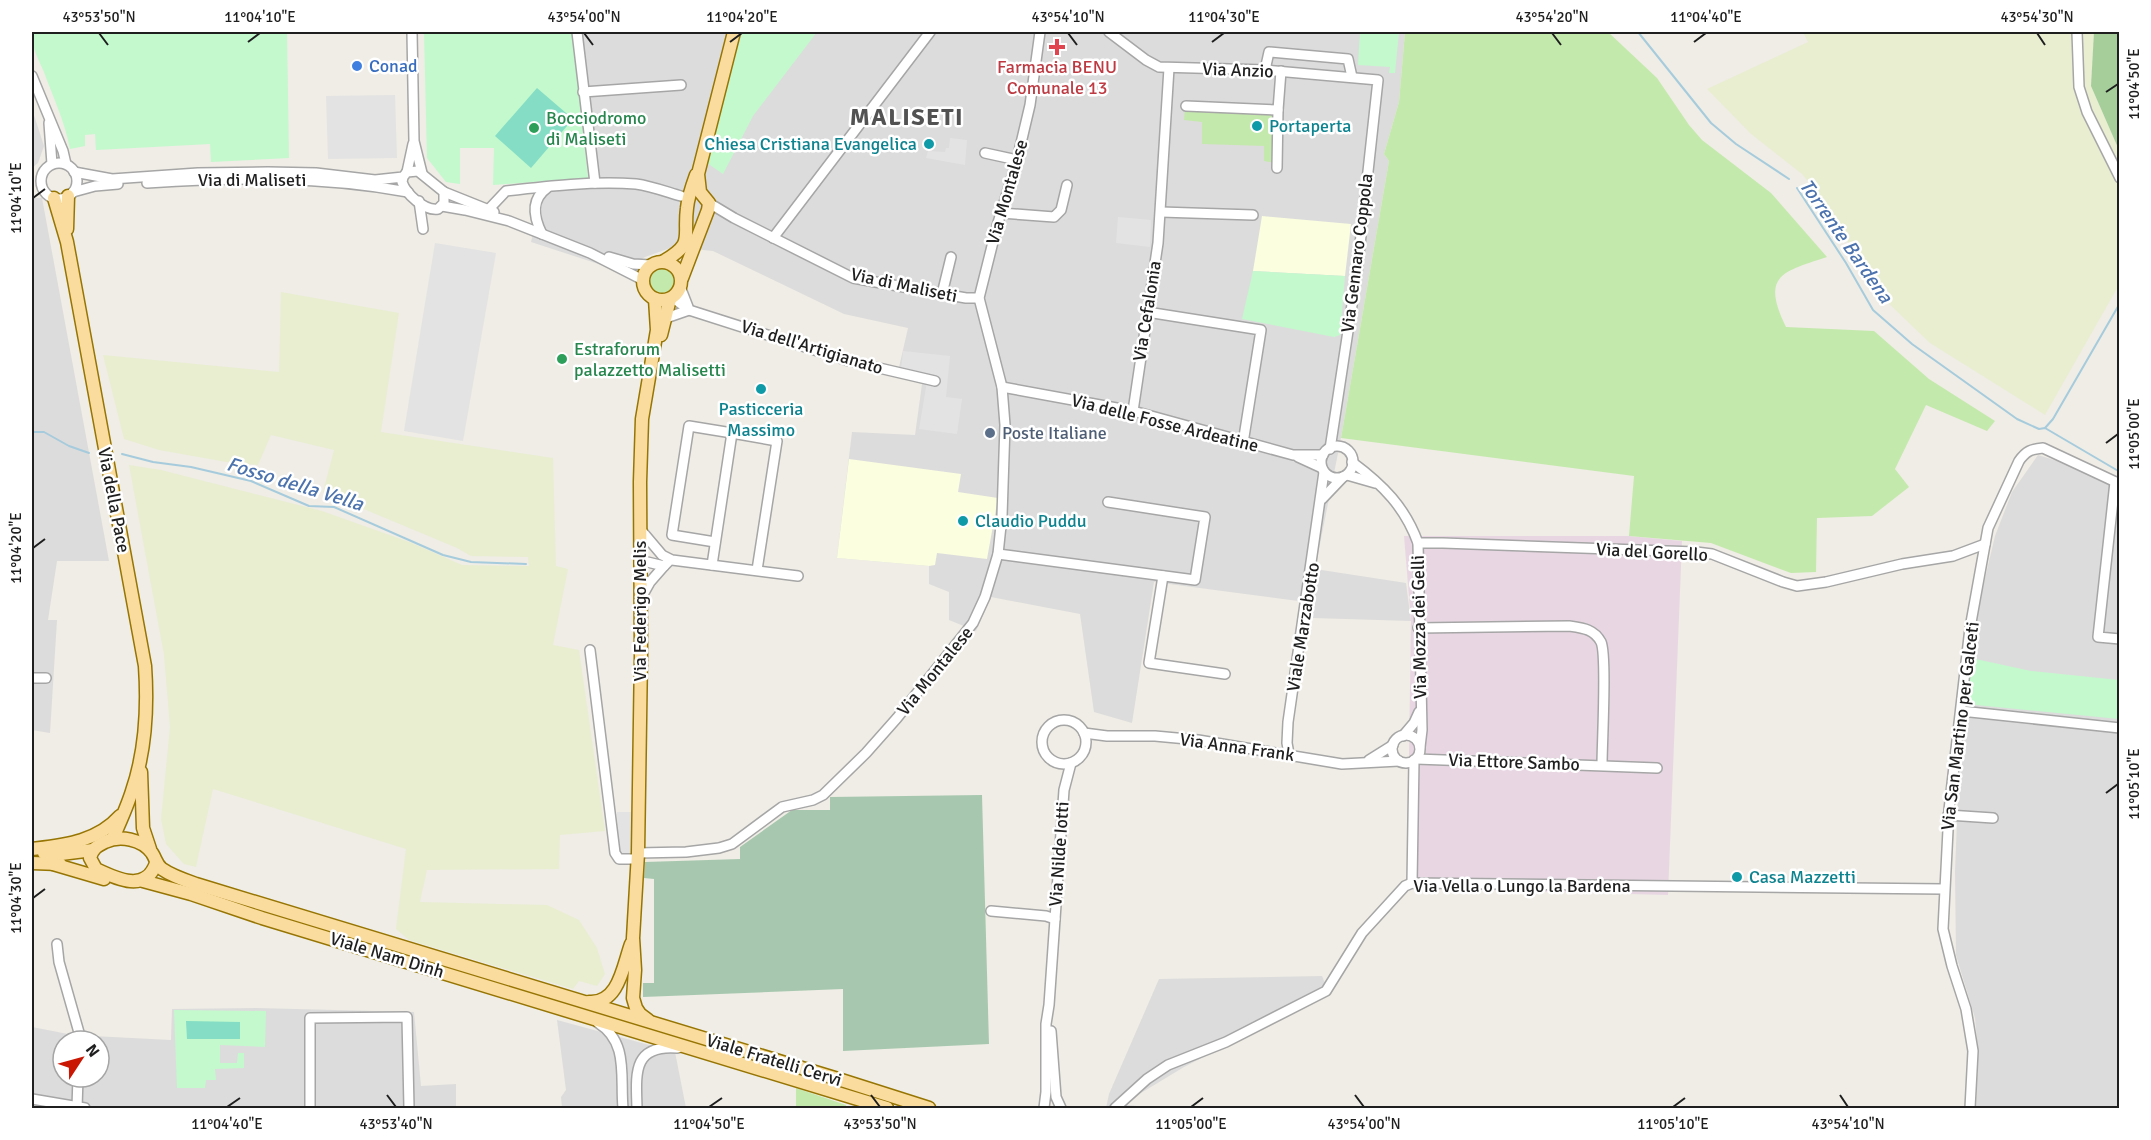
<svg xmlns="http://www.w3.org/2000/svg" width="2151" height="1140" viewBox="0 0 2151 1140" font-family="Signika,sans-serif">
  <rect width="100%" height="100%" fill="#efede5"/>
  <g fill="#dddcdc" fill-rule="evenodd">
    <polygon points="576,32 1405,32 1399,102 1384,154 1389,161 1341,438 1315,569 1406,583 1411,621 1313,618 1313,603 1154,582 1132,723 1094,712 1080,614 991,597 976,631 949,620 949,592 929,584 929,566 837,558 852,432 915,435 922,384 897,376 908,328 844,314 713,251 673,247 645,257 620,271 531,242 546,183 589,179"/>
    <polygon points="32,109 44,146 38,163 32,168"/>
    <polygon points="32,198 42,198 109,561 57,561 48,620 57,620 50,733 32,730"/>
    <polygon points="2038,455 2064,463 2119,487 2119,1108 1976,1108 1978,1052 1975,1018 1956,955 1955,871 1959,773 1974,625 1995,536 2012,492"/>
    <polygon points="1322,976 1329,993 1184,1067 1141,1093 1127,1105 1158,1108 1106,1108 1109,1094 1159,979"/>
    <path d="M256 1008 414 1012 421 1086 456 1084V1108H32V1027L73 1035 171 1040 172 1009ZM63 1041H99V1077H63Z"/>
    <polygon points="557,1020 675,1052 686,1108 562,1108 561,1097 566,1090"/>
  </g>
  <polygon fill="#e8d7e3" points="1404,536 1629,536 1682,541 1668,895 1407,888 1411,621"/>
  <g fill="#fbfedf">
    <polygon points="1262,216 1351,224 1345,276 1253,271"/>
    <polygon points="849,459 961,474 958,492 998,498 987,559 937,553 935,565 929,566 837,558"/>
  </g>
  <g fill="#e9eed1">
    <polygon points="1803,32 2094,32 2091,86 2119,150 2119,285 2045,415 1930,343 1886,301 1846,239 1828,206 1802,174 1751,134 1707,89 1808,42"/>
    <polygon points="281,292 399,313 381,432 553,458 556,566 568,569 553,645 579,650 605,831 560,835 559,869 427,870 420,902 547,905 579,920 597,948 605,974 597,986 579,981 573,989 409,940 396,929 406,849 213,789 196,867 184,864 166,844 161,819 170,727 164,655 129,465 161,470 322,511 412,543 462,565 529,566 528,557 471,556 457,548 323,492 334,450 271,435 258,465 232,463 159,450 124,439 103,355 279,372"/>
  </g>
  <g fill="#c4e9ac">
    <path d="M1405 32H1608L1657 78 1689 125 1702 140 1771 193 1827 257C1781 272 1761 276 1786 327L1874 331 1929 379 1995 421 1987 431 1926 405 1895 469 1909 487 1872 516 1817 518 1816 572 1791 573 1711 543 1629 536 1634 476 1341 438 1389 161 1384 154 1399 102Z"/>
    <polygon points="1185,109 1275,113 1275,163 1264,161 1264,146 1202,144 1202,122 1184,120"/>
    <circle cx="664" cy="282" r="14"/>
    <polygon points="796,1088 846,1105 846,1108 796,1108"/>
  </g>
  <polygon fill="#a5ce9b" points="2094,32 2119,32 2119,150 2091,86"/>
  <polygon fill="#a7c8af" points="982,795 989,1044 843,1051 843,989 643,997 643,983 654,983 654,879 644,878 645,862 740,859 740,847 792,810 830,810 830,797"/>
  <g fill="#c3f9cd">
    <path d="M32 32H287L289 158 211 162 210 144 96 150 95 134 85 135V146L70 149C65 122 53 97 44 72 38 58 31 46 32 32Z"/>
    <polygon points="424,32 573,32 588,178 493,185 494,148 460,148 460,184 446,182 427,158"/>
    <polygon points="742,32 817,32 753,116 723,174 707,163"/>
    <polygon points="1360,32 1399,32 1395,73 1389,73 1390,67 1358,65"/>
    <polygon points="1253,271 1345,276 1340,335 1334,337 1242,319"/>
    <polygon points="1971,658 2031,671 2119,680 2119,719 1966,704"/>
    <polygon points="174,1010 266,1011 265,1047 220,1045 220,1063 237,1063 238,1053 244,1053 244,1068 215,1069 216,1080 206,1080 205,1088 177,1088"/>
  </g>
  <g fill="#84ddc4">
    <polygon points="537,88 573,119 531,168 495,136"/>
    <polygon points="186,1021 240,1022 240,1039 187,1039"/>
  </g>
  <g fill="#e3e3e3">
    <polygon points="395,95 397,158 328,159 326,96"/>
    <polygon points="950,138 967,140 965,165 926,158 928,151 945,152 946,148 949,148"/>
    <polygon points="1118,217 1151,220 1150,247 1116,243"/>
    <polygon points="435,243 496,253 463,441 404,431"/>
    <polygon points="903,351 950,356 946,397 962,399 957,434 919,429 928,375 901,369"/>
    <polygon points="617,812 634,812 634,855 621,854 618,849"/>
  </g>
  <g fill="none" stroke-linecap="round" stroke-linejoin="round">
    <g stroke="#a6cbdc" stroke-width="2">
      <polyline points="1638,32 1711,123 1736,144 1789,179"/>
      <polyline points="1797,188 1846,263 1873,310 1912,344 2017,419 2039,429 2045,428 2120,472"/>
      <polyline points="2045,428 2053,419 2120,303"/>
      <polyline points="32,432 44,432 69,446 89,453"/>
      <polyline points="122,454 153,462 191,467 251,481 309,506 334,507 443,555 471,562 526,564"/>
    </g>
    <g stroke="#a6a6a6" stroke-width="12">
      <g id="minor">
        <polyline points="412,32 414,141 422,173"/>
        <polyline points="577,32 595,183"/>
        <polyline points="1109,32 1146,60 1159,67 1265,70 1378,80 1357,272 1330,449"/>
        <polyline points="2077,32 2079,87 2087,112 2120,178"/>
        <polyline points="1265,70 1269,52 1348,59 1352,77"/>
        <polyline points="32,76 63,151 66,164"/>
        <polyline points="583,92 681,85"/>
        <polyline points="1186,106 1278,110 1281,71"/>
        <polyline points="49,123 52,164"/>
        <polyline points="985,153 1017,160"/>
        <circle cx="59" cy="181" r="18"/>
        <polyline points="1277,168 1278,110"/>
        <path d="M74 172 112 179 198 173 268 172 316 173 375 180 403 177 407 172 418 171 444 192V203L438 209C424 211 406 194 402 182L403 177"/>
        <polyline points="407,172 413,144"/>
        <path d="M147 183C235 177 321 176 408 192"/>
        <polyline points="73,192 95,186 118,184"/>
        <polyline points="444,192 494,212"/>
        <polyline points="419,201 423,229"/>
        <polyline points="709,203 734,218 853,278 966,298 979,298"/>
        <polyline points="442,206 465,210 509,221 590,253 643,280"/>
        <path d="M489 209 506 191C549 186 593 181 636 184 651 186 667 192 681 196"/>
        <polyline points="1161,212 1253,215"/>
        <polyline points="1001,213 1054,217 1061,210 1067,185"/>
        <path d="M542 234C534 218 530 200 547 188"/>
        <polyline points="773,238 930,32"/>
        <polyline points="609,257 633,264 651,265"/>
        <polyline points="681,289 688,307"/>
        <polyline points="942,294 951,257"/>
        <polyline points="673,298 689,310 849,361 935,381"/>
        <polyline points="1147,312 1261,330 1243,443"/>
        <polyline points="666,318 689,310"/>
        <polyline points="1002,387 1133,411 1293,455 1323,455"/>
        <polyline points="1133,411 1158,243 1169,68"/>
        <circle cx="1337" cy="462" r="16"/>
        <polyline points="1298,457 1322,468"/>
        <path d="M1352 462C1383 485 1405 507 1418 543L1422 730 1420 747"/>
        <polyline points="1347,475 1375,483"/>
        <polyline points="2115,482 2098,637 2120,639"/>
        <polyline points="1322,499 1343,477"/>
        <polyline points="640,529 662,555 672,560 798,576"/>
        <polyline points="715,542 672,535 689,426 732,433"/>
        <polyline points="1418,543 1443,543 1696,552 1712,554 1783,582 1797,586 1826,582 1902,564 1953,556 1985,544"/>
        <polyline points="998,554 1195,580 1205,517 1108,502"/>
        <polyline points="639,560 664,566 668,562"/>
        <polyline points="712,565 732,433 777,441 757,570"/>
        <polyline points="1163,576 1149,663 1225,674"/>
        <polyline points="641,598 650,582 664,566"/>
        <path d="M1418 628 1569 626C1583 628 1594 629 1601 642 1607 655 1602 744 1602 765"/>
        <polyline points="590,650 615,853 619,859 637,859"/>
        <polyline points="32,678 46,678"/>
        <polyline points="1961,711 2120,728"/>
        <circle cx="1064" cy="742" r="22"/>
        <polyline points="1084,733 1107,736 1155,736 1198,740 1342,764 1399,761"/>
        <circle cx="1406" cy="749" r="14"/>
        <polyline points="1403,736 1414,723 1419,712"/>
        <polyline points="1289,754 1287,743 1288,722 1324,472"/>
        <polyline points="1416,759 1657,768"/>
        <polyline points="1369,760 1393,745"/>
        <polyline points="1948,815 1993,818"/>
        <polyline points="638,853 686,852 719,848 732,844 782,807 813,800 823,795 866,753 897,718 973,623 985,597 998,554 1002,516 1005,425 1002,387 979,298 997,226 1017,160 1030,105 1040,32"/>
        <polyline points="1412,883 1414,760"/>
        <polyline points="991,911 1046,916 1055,919"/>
        <polyline points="57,944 59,962 80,1036 80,1041"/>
        <path d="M598 1023C629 1042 620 1077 623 1108"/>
        <polyline points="1051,1031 1056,1097 1061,1108"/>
        <polyline points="32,1099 85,1108"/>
        <polyline points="77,1108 78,1077"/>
        <polyline points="310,1108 310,1018 407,1017 409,1108"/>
        <path d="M637 1108C636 1074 632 1044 678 1048"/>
        <polyline points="1044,1108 1046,1092 1046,1024 1049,1005 1064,790 1071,763"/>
        <polyline points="1115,1108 1147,1079 1168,1065 1226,1042 1326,991 1362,933 1405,886 1412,883 1943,889"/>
        <path d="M1970 1108 1973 1051 1966 1009 1952 966 1943 929 1949 810 1970 628 1988 528 2019 461C2026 451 2031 449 2043 448L2120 484"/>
      </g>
    </g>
    <g stroke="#977503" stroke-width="15">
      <g id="major">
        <path d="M54 198 67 242 145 666C148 709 146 750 132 791 127 807 120 822 113 838"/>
        <polyline points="67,229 68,196"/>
        <path d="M664 261C695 243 683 238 687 208 688 197 692 186 696 175"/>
        <circle cx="662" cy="281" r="19"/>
        <polyline points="682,278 708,210 709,203 700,192 698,174 734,32"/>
        <polyline points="661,335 670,299"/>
        <polyline points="141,772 143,828 150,849"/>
        <path d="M32 849C64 845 97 842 120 816"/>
        <polyline points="44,853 61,854 93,850"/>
        <polyline points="32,863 60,864"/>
        <path d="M156 863C146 893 117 879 96 869L90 858C92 849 97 846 105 842 120 835 142 839 152 853 156 859 156 864 162 869 172 876 184 880 196 884L838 1079 929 1108"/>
        <polyline points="53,864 104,879"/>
        <polyline points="143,881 191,894 262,918 887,1108"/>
        <path d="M589 1002C619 1004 623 966 631 944"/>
        <polyline points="648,1020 640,1014 636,1008 633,998 635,970 633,938 638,853 641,655 640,482 642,419 657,330 655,299"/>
      </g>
    </g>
    <use href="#minor" stroke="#fff" stroke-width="9"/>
    <use href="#major" stroke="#fadc9f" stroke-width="12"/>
  </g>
  <path fill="none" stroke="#1f1f1f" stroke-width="2" d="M99 33 108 45M584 33 593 45M1068 33 1077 45M1552 33 1561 45M2037 33 2045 45M248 42 260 33M730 42 742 33M1212 42 1224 33M1694 42 1706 33M2106 92 2118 84M33 198 45 189M2106 443 2118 434M33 548 45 539M2106 793 2118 784M33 898 45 889M387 1095 396 1107M871 1095 880 1107M1355 1095 1364 1107M1840 1095 1848 1107M227 1107 240 1098M709 1107 722 1098M1191 1107 1203 1098M1673 1107 1685 1098"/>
  <path fill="#e0444e" stroke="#fff" stroke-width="2" d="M1054 38h6v6h6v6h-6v6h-6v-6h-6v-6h6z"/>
  <circle fill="#3f7fe0" stroke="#fff" stroke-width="2" cx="357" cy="66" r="6"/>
  <g fill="#0f9aa8" stroke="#fff" stroke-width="2">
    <circle cx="1257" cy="126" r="6"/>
    <circle cx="929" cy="144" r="6"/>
    <circle cx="761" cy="389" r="6"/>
    <circle cx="963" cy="521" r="6"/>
    <circle cx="1737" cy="877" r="6"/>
  </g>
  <g fill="#2e9e5b" stroke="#fff" stroke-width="2">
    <circle cx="534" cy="128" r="6"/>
    <circle cx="562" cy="359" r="6"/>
  </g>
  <circle fill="#5c6f8a" stroke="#fff" stroke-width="2" cx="990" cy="433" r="6"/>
  <g text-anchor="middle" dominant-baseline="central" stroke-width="5" stroke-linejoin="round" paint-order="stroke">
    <g font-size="18" fill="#366cbe" stroke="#fff" text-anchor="start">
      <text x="369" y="66">Conad</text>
    </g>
    <g font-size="18" fill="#be3a42" stroke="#fff">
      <text x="1057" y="67">Farmacia BENU<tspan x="1057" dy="21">Comunale 13</tspan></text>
    </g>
    <g font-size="18" fill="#1f1f1f" stroke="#fff">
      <text transform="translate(1238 70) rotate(2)">Via Anzio</text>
      <text x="252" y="180">Via di Maliseti</text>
      <text transform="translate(1007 192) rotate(-74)">Via Montalese</text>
      <text transform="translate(1357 253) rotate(-83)">Via Gennaro Coppola</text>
      <text transform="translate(904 285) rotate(12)">Via di Maliseti</text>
      <text transform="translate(1147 311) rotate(-81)">Via Cefalonia</text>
      <text transform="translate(812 347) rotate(17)">Via dell'Artigianato</text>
      <text transform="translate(1165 423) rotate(14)">Via delle Fosse Ardeatine</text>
      <text transform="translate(114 500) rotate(79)">Via della Pace</text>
      <text transform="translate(1652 552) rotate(3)">Via del Gorello</text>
      <text transform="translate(640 611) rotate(-90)">Via Federigo Melis</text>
      <text transform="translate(1303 627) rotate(-81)">Viale Marzabotto</text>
      <text transform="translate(1419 627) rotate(-91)">Via Mozza dei Gelli</text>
      <text transform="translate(935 671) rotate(-51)">Via Montalese</text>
      <text transform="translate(1960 726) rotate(-83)">Via San Martino per Galceti</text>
      <text transform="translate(1237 747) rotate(8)">Via Anna Frank</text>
      <text transform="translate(1514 762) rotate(2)">Via Ettore Sambo</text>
      <text transform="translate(1059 854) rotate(-86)">Via Nilde Iotti</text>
      <text x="1522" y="886">Via Vella o Lungo la Bardena</text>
      <text transform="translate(387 955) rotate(17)">Viale Nam Dinh</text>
      <text transform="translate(774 1060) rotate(17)">Viale Fratelli Cervi</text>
    </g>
    <g font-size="18" fill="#27864d" stroke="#fff" text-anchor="start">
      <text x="546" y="118">Bocciodromo<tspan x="546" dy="21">di Maliseti</tspan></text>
      <text x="574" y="349">Estraforum<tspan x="574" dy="21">palazzetto Malisetti</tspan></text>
    </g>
    <g font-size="18" fill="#0d838f" stroke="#fff" text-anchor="start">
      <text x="1269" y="126">Portaperta</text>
      <text x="917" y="144" text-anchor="end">Chiesa Cristiana Evangelica</text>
      <text x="761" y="409" text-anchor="middle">Pasticceria<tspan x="761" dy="21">Massimo</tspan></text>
      <text x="975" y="521">Claudio Puddu</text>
      <text x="1749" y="877">Casa Mazzetti</text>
    </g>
    <g font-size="18" fill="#4e5e75" stroke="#fff" text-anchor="start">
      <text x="1002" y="433">Poste Italiane</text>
    </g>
    <g font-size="20" font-style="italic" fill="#4c73ad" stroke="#fff">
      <text transform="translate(1846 241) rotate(55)">Torrente Bardena</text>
      <text transform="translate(295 484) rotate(17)">Fosso della Vella</text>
    </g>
    <g font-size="24" font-weight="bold" letter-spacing="1.5" fill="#525252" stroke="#fff">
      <text x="907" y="117">MALISETI</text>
    </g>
  </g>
  <rect width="2151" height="1140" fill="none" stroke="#ffffff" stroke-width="66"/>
  <g transform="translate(81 1059) rotate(54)"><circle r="28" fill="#ffffff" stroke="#a5a5a5" stroke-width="1.5"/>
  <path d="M0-4.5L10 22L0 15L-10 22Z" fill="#ca1704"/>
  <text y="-9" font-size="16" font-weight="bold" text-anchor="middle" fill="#1f1f1f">N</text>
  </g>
  <rect x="33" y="33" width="2085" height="1074" fill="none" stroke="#1f1f1f" stroke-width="2"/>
  <g font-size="15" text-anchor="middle" fill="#1f1f1f">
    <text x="99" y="22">43°53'50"N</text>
    <text x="260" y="22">11°04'10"E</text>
    <text x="584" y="22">43°54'00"N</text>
    <text x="742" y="22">11°04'20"E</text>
    <text x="1068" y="22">43°54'10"N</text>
    <text x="1224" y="22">11°04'30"E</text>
    <text x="1552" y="22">43°54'20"N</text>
    <text x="1706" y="22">11°04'40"E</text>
    <text x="2037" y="22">43°54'30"N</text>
    <text transform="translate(2134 84) rotate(-90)" y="5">11°04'50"E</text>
    <text transform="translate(16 198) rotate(-90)" y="5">11°04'10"E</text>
    <text transform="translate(2134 434) rotate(-90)" y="5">11°05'00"E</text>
    <text transform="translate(16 548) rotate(-90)" y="5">11°04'20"E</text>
    <text transform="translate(2134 784) rotate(-90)" y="5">11°05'10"E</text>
    <text transform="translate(16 898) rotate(-90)" y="5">11°04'30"E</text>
    <text x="227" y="1129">11°04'40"E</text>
    <text x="396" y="1129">43°53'40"N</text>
    <text x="709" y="1129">11°04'50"E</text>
    <text x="880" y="1129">43°53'50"N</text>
    <text x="1191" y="1129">11°05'00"E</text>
    <text x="1364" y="1129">43°54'00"N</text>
    <text x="1673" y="1129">11°05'10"E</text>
    <text x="1848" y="1129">43°54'10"N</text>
  </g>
</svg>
